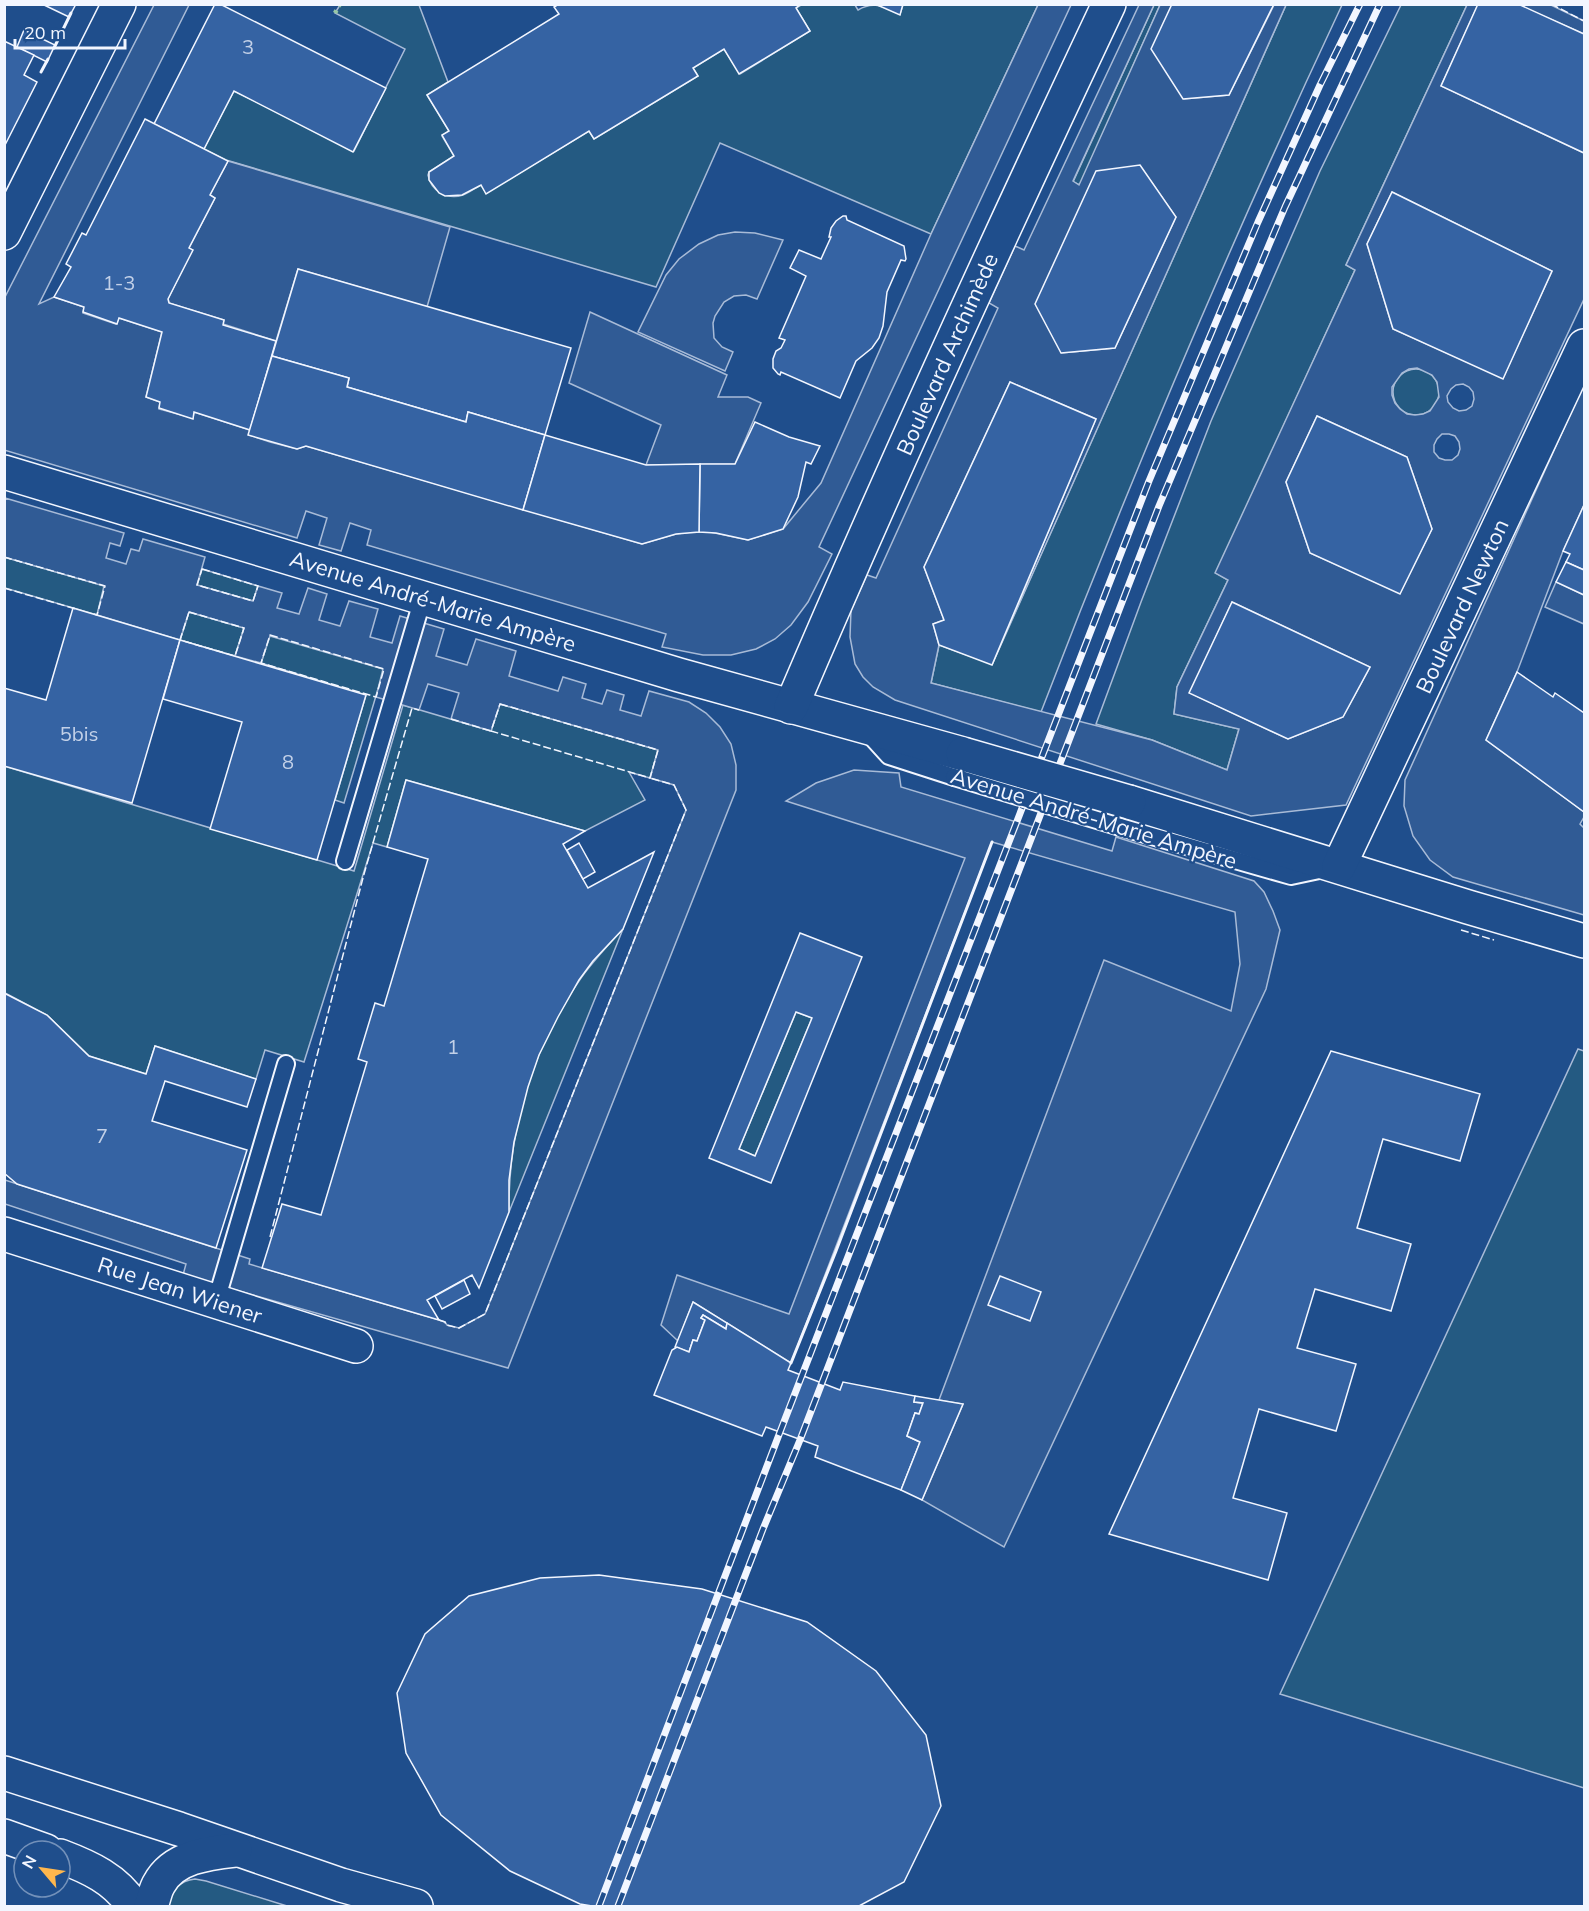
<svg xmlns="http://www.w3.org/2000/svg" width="1589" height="1911" viewBox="0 0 1589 1911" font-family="Mulish,sans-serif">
  <rect width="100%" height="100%" fill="#1f4e8c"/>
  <g fill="#245a82" stroke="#a8bbd7" stroke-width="1.5">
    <path d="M340 5H419L448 82 427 95 449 131 442 136 454 156 429 172 428 175C431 191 447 200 463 195 469 193 475 188 481 185L486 193 589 131 594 139 698 76 693 68 724 49 740 74 810 31 796 8 801 5H855L858 10C875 0 884 8 900 14L903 5H1038L931 234 720 143 656 287 226 160 204 149 234 91 354 151 405 49 335 13Z"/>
    <polygon points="1154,5 1160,5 1080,185 1073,182"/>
    <path d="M1286 5H1342C1233 237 1133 472 1041 712L931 683 939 645 992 664Z"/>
    <polygon points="1401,5 1467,5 1346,265 1355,270 1216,573 1228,580 1177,687 1174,714 1239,729 1227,770 1152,740 1096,724 1141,602 1211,421 1320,171"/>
    <circle cx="1416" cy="392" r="23"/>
    <polygon points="4,557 105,586 97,615 5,588"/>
    <polygon points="202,569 258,586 253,601 197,585"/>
    <polygon points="189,612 244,628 235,656 180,640"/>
    <polygon points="270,635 384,669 344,803 335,800 366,695 261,663"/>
    <polygon points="500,704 658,750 650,778 629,772 645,800 585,831 406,780 387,847 373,843 304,1062 265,1050 256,1079 155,1046 146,1074 89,1056 47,1015 5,993 4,766 354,871 403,705 491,731"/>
    <path d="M623 929 509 1212C508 1130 533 1045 581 978 594 960 608 945 623 929Z"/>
    <polygon points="796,1012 812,1018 755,1156 739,1149"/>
    <polygon points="1578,1049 1584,1051 1584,1788 1280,1694"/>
    <path d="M195 1879 206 1881 287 1906H166C173 1892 177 1881 195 1879Z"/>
  </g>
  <g fill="#305b95" stroke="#a8bbd7" stroke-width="1.5" fill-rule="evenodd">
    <polygon points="154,5 189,5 39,304 54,297 84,307 83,313 116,324 119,318 162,332 146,397 160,402 159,409 193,418 194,412 250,430 249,435 270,442 297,449 306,446 642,544 676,534 691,532 710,532 748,540 783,529 821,483 931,234 1038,5 1071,5 819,547 832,554 808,602 791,625 775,639 756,649 731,655 703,655 662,647 666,634 367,545 371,530 350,523 341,551 319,545 327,518 306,511 297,538 4,450 4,299"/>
    <path d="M1139 5H1154L1073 181 1079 185 1160 5H1172L1184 99 1229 95 1274 5H1286L992 665 1096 419 1010 382 924 567 944 620 933 624 939 645 931 683 1152 740 1227 770 1239 729 1174 714 1177 687 1228 580 1215 573 1355 270 1346 265 1467 5H1478L1441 86 1584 153V299L1346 805 1251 816 895 700 873 687 863 677 855 664 850 637 851 610 867 575 876 578 998 308 989 303 1015 246 1024 250ZM1140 166 1176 217 1115 348 1062 353ZM1392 192 1552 271 1503 378 1393 329 1367 244ZM1417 368 1432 375 1437 382 1439 397 1430 411 1423 414 1415 415 1407 414 1400 409 1395 403 1392 395V387L1402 373 1409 369ZM1463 384 1469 387 1473 392 1474 399 1472 406 1466 410 1459 411 1453 408 1448 402 1447 396 1451 389 1456 385ZM1317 416 1407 457 1432 529 1400 593 1310 553 1286 482ZM1442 434H1449L1455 436 1459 442 1460 449 1458 455 1452 460H1445L1439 458 1434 452V445L1437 439ZM1232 602 1370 667 1343 717 1288 739 1190 693Z"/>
    <polygon points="1518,5 1551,5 1584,21 1584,34"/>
    <polygon points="228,161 450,227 427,307 298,269 276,341 223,324 224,320 169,303 168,299 192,250 189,248 215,198 210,195"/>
    <polygon points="735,232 755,233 783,240 757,299 746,295 734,296 724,302 715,316 713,323 714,338 722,347 733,352 725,371 638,332 666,275 679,259 699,244 718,235"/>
    <polygon points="590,312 727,375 718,397 748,397 761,403 735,464 646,465 661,425 569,383"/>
    <polygon points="1584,384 1584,505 1563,551 1517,672 1486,740 1584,812 1584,817 1580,824 1584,828 1584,915 1453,877 1430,860 1413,836 1404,806 1405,780"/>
    <polygon points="5,498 124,533 120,546 110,543 106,558 126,564 131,549 139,551 143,539 205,557 197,585 253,601 258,586 282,593 277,608 299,614 308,588 327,594 319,620 340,626 349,601 378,609 370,637 392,643 400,616 444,629 436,656 467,665 476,639 516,651 509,676 558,691 563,677 586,684 582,698 602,704 607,690 624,695 620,710 641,716 649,691 689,702 706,713 720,727 731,744 736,765 736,790 508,1368 183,1275 186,1264 5,1204 5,1180 250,1259 249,1264 439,1320 445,1322 447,1325 459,1328 485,1314 686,810 674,785 650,778 658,750 500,704 491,731 451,719 459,693 428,684 419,710 376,697 383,669 270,636 261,663 235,656 244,628 189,612 180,640 97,615 104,586 4,557"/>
    <polygon points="1556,582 1584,595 1584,624 1545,607"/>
    <polygon points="854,770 899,773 901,787 1112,851 1116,837 1254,881 1264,892 1273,911 1280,930 1266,989 1004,1547 922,1500 963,1404 939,1400 1104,960 1231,1011 1240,964 1235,912 992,842 791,1363 693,1302 678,1341 661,1325 677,1275 789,1314 965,858 786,801 816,783"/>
  </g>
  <g fill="#3563a3" stroke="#f2f6ff" stroke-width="1.5" fill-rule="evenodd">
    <polygon points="42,4 76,4 69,17"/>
    <polygon points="215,4 220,4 386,88 353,152 234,91 204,149 154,124"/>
    <polygon points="559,4 801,4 796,8 810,31 739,74 724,49 693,68 698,76 594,139 589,131 486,194 481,185 462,195 445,196 439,193 429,180 429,172 454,156 442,135 449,131 427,95 559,14 554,7"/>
    <polygon points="875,4 903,4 900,15"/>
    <polygon points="1172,4 1274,4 1229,95 1183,99 1151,49"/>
    <polygon points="1478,4 1518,4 1584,34 1584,153 1441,86"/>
    <polygon points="24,30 55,45 47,62 17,47"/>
    <polygon points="4,41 34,55 24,75 37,82 4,147"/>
    <polygon points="145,119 228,161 210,195 215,198 189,248 193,250 168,299 169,303 224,320 223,325 276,341 250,430 194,412 193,419 159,408 160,402 146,397 162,332 119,318 117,324 83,312 84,307 54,297 71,267 66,264 82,233 86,235"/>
    <polygon points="1140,165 1176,217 1115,348 1061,353 1035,304 1096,171"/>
    <polygon points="1392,192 1552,271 1503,379 1393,329 1367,244"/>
    <polygon points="843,216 846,216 847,220 904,246 906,259 905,261 901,260 887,292 883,326 879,338 872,348 856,361 840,398 781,372 780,375 778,374 773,368 773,359 776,351 781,348 785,340 779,338 806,276 790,268 799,250 821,259 831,237 829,237 831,228 836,221"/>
    <polygon points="298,269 571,348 545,435 468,412 466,422 347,387 349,378 272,356"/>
    <polygon points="272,356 349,378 347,387 466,422 468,412 545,435 523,510 306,446 297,449 248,435"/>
    <polygon points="1010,382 1096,419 992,665 939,645 933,624 944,620 924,567"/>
    <polygon points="1317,416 1407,457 1432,529 1400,594 1310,553 1286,482"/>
    <polygon points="755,422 789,437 820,446 811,464 806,462 798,497 783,529 748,540 716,533 699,532 700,464 735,464"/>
    <polygon points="545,435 646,465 700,464 699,532 676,534 642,544 523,510"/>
    <polygon points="1584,505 1584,570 1566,562 1570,554 1563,551"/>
    <polygon points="1566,562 1584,570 1584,595 1556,582"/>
    <polygon points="1232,602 1370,667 1343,717 1288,739 1189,693"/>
    <polygon points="73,608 180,640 132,803 4,766 4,688 46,700"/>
    <polygon points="180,640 366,695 317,860 210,829 242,722 163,699"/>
    <polygon points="1517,672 1553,697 1555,693 1584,713 1584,812 1486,740"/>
    <polygon points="406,780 585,831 563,844 588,888 654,852 623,929 593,961 579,980 558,1017 539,1055 528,1087 514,1142 509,1180 509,1212 479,1288 472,1275 427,1300 439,1320 262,1268 282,1204 321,1215 367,1062 358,1059 375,1003 384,1006 428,859 387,847"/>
    <polygon points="579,843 595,872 583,879 567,850"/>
    <path d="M800 933 862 957 771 1183 709 1158ZM796 1012 812 1018 755 1156 739 1149Z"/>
    <polygon points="4,993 47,1015 89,1056 146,1074 155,1046 256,1079 247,1107 165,1081 152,1121 247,1150 216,1248 17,1184 4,1173"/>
    <polygon points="1331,1051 1480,1094 1460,1161 1383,1139 1357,1228 1411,1244 1391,1311 1315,1289 1297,1348 1356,1364 1336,1431 1259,1409 1233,1498 1287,1513 1268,1580 1109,1534"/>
    <polygon points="1000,1276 1041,1292 1030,1321 988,1305"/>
    <polygon points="464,1280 470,1294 442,1309 435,1296"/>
    <polygon points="693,1302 727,1323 726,1329 703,1315 701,1318 705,1320 697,1341 693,1340 689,1352 675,1347"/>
    <polygon points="703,1315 726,1329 727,1323 791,1363 788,1370 840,1390 843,1382 915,1396 914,1402 923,1403 919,1414 915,1413 907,1436 920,1442 901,1490 815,1457 818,1446 766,1427 762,1436 654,1395 672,1350 677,1347 689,1352 693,1340 697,1341 705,1320 701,1318"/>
    <polygon points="915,1396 963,1404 922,1500 901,1490 920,1442 907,1436 915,1413 919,1414 923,1403 914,1402"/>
    <polygon points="599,1575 702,1589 807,1622 876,1671 926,1735 941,1806 904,1882 859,1906 592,1906 580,1904 510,1871 441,1815 406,1753 397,1693 425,1634 469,1596 540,1578"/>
  </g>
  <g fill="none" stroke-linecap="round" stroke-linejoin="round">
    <g stroke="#f2f6ff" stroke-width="20">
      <g id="lane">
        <polyline points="869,734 889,756 954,777"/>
        <polyline points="1120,827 1291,876 1324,869"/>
        <polyline points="345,861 423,598"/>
        <polyline points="216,1301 286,1064"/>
      </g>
    </g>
    <g stroke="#f2f6ff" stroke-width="36">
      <g id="street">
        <polyline points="4,233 119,4"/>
        <polyline points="4,472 679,675 963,754"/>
        <path d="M791 707C892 470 999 237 1109 4"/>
        <polyline points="1129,802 1468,907 1584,941"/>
        <polyline points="1339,866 1584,346"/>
        <polyline points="4,1234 356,1346"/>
      </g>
    </g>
    <g stroke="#f2f6ff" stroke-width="36">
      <g id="primary">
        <polyline points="4,1773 179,1829 341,1885 416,1906"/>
        <polyline points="4,1836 46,1851"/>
        <path d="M60 1856C89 1867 116 1879 133 1906"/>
        <path d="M151 1906C154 1899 155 1890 159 1884 173 1857 208 1853 235 1850"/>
      </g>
    </g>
    <use href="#lane" stroke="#1f4e8c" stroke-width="16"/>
    <use href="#street" stroke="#1f4e8c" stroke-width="33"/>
    <use href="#primary" stroke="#1f4e8c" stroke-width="33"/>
    <g stroke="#f2f6ff" stroke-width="7">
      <g id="rail">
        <polyline points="599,1906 780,1432 1149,481 1258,222 1320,85 1360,4"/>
        <polyline points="618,1906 763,1529 800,1440 1159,506 1285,207 1380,4"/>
      </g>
    </g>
    <use href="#rail" stroke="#1f4e8c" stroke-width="4.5" stroke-dasharray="14" stroke-linecap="butt"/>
    <g stroke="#f2f6ff" stroke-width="20" stroke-linecap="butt">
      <polyline id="lane-bridge" points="954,777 1120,827"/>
    </g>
    <g stroke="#f2f6ff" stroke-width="36" stroke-linecap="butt">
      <polyline id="street-bridge" points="963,754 1129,802"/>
    </g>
    <use href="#lane-bridge" stroke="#1f4e8c" stroke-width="16"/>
    <use href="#street-bridge" stroke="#1f4e8c" stroke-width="33"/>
    <polyline stroke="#97c8a6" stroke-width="4.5" stroke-dasharray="3 4.5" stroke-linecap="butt" points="335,13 340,4"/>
    <g stroke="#f2f6ff" stroke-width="1.5" stroke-dasharray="8 3" stroke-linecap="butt">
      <polyline points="1551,4 1584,21"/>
      <polyline points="4,557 105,586 97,615 94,614"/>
      <polygon points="202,569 258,586 253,601 197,585"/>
      <polyline points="4,588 76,609"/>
      <polygon points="189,612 244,628 235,656 180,640"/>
      <polygon points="270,635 384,669 376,697 261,663"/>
      <polygon points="500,704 658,750 650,778 491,731"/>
      <polyline points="451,719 491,731"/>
      <polyline points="1461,930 1494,940"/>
      <polyline points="270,1237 364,874 412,708 419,710"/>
      <polyline points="439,1320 445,1322 446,1325 459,1328 485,1314 686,810 674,785 650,778"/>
    </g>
    <g stroke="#f2f6ff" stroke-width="3">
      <polyline points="54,48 71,13"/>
      <polyline points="41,72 48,59"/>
      <polyline points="791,1363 836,1251 992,842"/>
    </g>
  </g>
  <g text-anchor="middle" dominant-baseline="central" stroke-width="4.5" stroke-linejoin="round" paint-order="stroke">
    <g font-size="20" fill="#c3d1e8">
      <text x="248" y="46">3</text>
      <text x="119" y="282">1-3</text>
      <text x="79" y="733">5bis</text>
      <text x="288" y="761">8</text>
      <text x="453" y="1046">1</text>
      <text x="102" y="1135">7</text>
    </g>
    <g font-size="22" fill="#f2f6ff" stroke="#1f4e8c">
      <text transform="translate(947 354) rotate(-66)">Boulevard Archimède</text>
      <text transform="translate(433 601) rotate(17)">Avenue André-Marie Ampère</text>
      <text transform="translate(1462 606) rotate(-65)">Boulevard Newton</text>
      <text transform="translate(1094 818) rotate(17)">Avenue André-Marie Ampère</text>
      <text transform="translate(180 1290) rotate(18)">Rue Jean Wiener</text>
    </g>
  </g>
  <rect width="1589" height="1911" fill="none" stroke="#f2f6ff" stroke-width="12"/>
  <g transform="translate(42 1869) rotate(299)"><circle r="28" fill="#1f4e8c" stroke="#7391ba" stroke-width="1.5"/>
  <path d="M0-4.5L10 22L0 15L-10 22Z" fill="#ffb74d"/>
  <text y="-9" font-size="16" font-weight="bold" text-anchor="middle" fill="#f2f6ff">N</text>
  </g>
  <path d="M15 39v9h110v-9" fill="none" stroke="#f2f6ff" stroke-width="3"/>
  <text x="24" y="39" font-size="18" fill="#f2f6ff" stroke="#1f4e8c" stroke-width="4.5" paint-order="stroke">20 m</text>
</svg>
